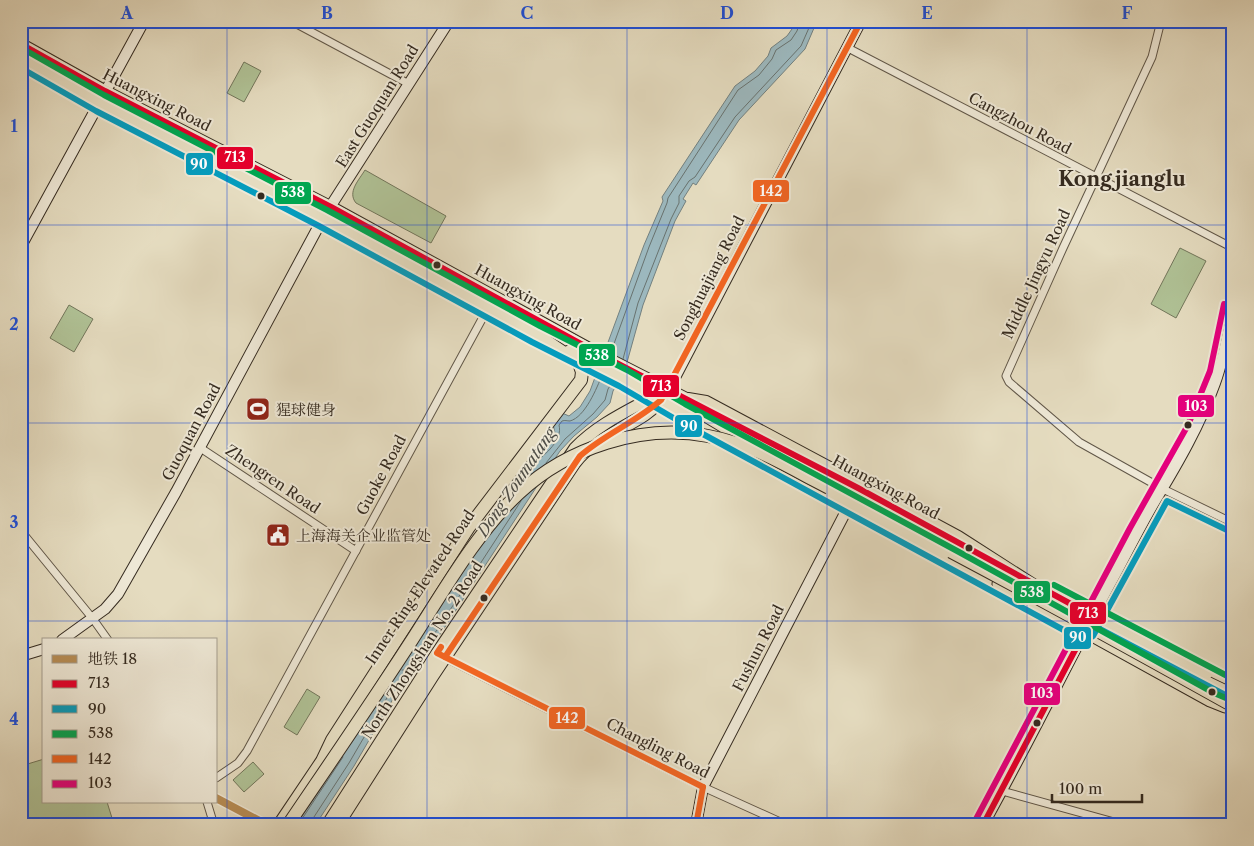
<svg xmlns="http://www.w3.org/2000/svg" width="1254" height="846" viewBox="0 0 1254 846" font-family="'Libre Caslon Text','Noto Serif SC',serif">
  <rect width="100%" height="100%" fill="#e5dcc0"/>
  <filter id="stains"><feTurbulence type="fractalNoise" baseFrequency=".004" numOctaves="4"/><feColorMatrix values="0 0 0 0 .2 0 0 0 0 .09 0 0 0 0 .02 0 0 0 .5 -.17"/></filter>
  <radialGradient id="worn" r=".72"><stop offset=".6" stop-color="#630" stop-opacity="0"/><stop offset="1" stop-color="#630" stop-opacity=".3"/></radialGradient>
  <g fill="#b0c296" stroke="#72765b">
    <polygon points="244,62 261,71 244,102 227,93"/>
    <path d="M365 170 446 216 431 243 356 203C347 192 359 180 365 170Z"/>
    <polygon points="1180,248 1206,261 1176,318 1151,304"/>
    <polygon points="69,305 93,319 74,352 50,338"/>
    <polygon points="307,689 320,697 297,735 284,727"/>
    <polygon points="44,759 44,802 107,802 112,818 90,825 21,825 21,766"/>
    <polygon points="253,762 264,774 244,792 233,780"/>
  </g>
  <polygon fill="#9cb8be" stroke="#73807f" points="795,21 817,21 805,49 739,120 696,185 693,183 683,199 686,201 675,221 643,305 624,373 613,391 610,403 597,417 574,436 560,451 441,633 404,680 354,766 318,821 314,825 290,825 530,460 539,454 555,433 553,424 562,413 569,416 580,407 590,391 644,245 663,201 662,197 735,86 755,71 768,56 771,48 787,36 792,29"/>
  <g fill="none" stroke-linecap="round" stroke-linejoin="round">
    <g stroke="#68726f" stroke-width="1">
      <polyline points="611,352 649,247 667,203 668,198 738,90 759,75 772,59 776,50 791,40 797,31 800,21"/>
      <polyline points="623,359 638,303 671,219 679,203 679,196 689,181 695,177 735,117 801,46 812,21"/>
      <polyline points="546,463 565,439 593,414 605,400 608,389 613,381"/>
      <path d="M524 480C527 475 530 467 534 463 545 455 563 440 559 425L562 421C565 420 567 421 570 421 585 417 597 388 602 375"/>
      <polyline points="402,670 406,670 437,630 521,501"/>
      <polyline points="298,825 343,757"/>
      <polyline points="311,825 312,820 349,763 388,696 386,693"/>
    </g>
    <g stroke="#615748" stroke-width="9">
      <g id="street">
        <polyline points="291,21 409,84"/>
        <polyline points="1161,21 1152,57 1063,248 1006,376 1009,382 1079,442 1163,489 1233,523"/>
        <polyline points="848,48 1233,248"/>
        <polyline points="199,447 356,551"/>
        <polyline points="21,531 93,619 108,640"/>
        <polyline points="442,656 703,787 787,825"/>
        <polyline points="216,778 238,763 247,751 488,308"/>
        <polyline points="1002,791 1125,825"/>
        <polyline points="207,802 214,825"/>
      </g>
    </g>
    <g stroke="#352b20" stroke-width="12">
      <g id="secondary">
        <polyline points="21,246 144,21"/>
        <polyline points="669,389 861,21"/>
        <polyline points="62,640 105,609 118,594 176,492 323,218 449,21"/>
        <polyline points="21,656 44,649"/>
        <polyline points="696,825 703,787 858,488"/>
        <path d="M983 825C1027 746 1067 664 1110 584 1125 557 1139 528 1155 501 1178 463 1200 425 1215 383 1224 359 1228 332 1233 306"/>
      </g>
    </g>
    <g stroke="#352b20" stroke-width="13">
      <g id="primary">
        <polyline points="21,44 105,91 331,207 601,355 695,403"/>
        <polyline points="21,58 100,103 323,218 544,338"/>
        <polyline points="569,351 623,378 689,417"/>
        <polyline points="998,584 1210,701 1225,707"/>
        <polyline points="1055,596 1229,687"/>
        <path d="M327 825 437 653 575 448C599 423 630 410 660 393"/>
        <path d="M338 825 433 676 575 463C600 430 644 427 665 395"/>
      </g>
    </g>
    <g stroke="#352b20" stroke-width="14">
      <g id="highway">
        <polyline points="688,399 706,402 895,503"/>
        <polyline points="681,412 696,425 716,437"/>
        <polyline points="742,451 830,498"/>
        <polyline points="279,825 322,761 332,740 469,527 581,380 582,372 579,363 536,334"/>
      </g>
    </g>
    <use href="#street" stroke="#eee8d6" stroke-width="7"/>
    <use href="#secondary" stroke="#eee8d6" stroke-width="10"/>
    <use href="#primary" stroke="#e5dcc0" stroke-width="11"/>
    <use href="#highway" stroke="#e5dcc0" stroke-width="12"/>
    <g stroke="#352b20" stroke-width="14" stroke-linecap="butt">
      <g id="highway-bridge">
        <polyline points="830,498 942,556"/>
        <polyline points="895,503 958,537 1061,603"/>
        <polyline points="1208,683 1233,695"/>
        <path d="M288 825C330 763 372 702 412 640 443 592 477 532 519 493 568 448 641 423 708 436 745 443 775 459 808 477 833 490 858 503 883 516 1000 577 1117 641 1233 706"/>
      </g>
    </g>
    <use href="#highway-bridge" stroke="#e5dcc0" stroke-width="12"/>
    <g stroke="#eee8d6" stroke-width="10">
      <polyline id="bus-1" points="21,44 105,91 331,207 601,355 858,488 1093,616 983,825"/>
    </g>
    <g stroke="#eee8d6" stroke-width="10">
      <g id="bus-2">
        <polyline points="21,68 96,111 319,226 532,342 619,386 677,420 1082,640 1087,640 1093,636 1167,501 1229,531"/>
        <polyline points="1075,616 1229,697"/>
      </g>
    </g>
    <g stroke="#eee8d6" stroke-width="10">
      <g id="bus-3">
        <polyline points="25,50 104,95 327,210 540,326 627,370 685,404 959,552 1214,693 1233,701"/>
        <polyline points="1054,585 1233,679"/>
      </g>
    </g>
    <g stroke="#eee8d6" stroke-width="10">
      <g id="bus-4">
        <polyline points="441,647 437,653 703,787"/>
        <path d="M445 657 580 456C605 434 636 422 661 400L861 21"/>
        <polyline points="696,825 703,787"/>
      </g>
    </g>
    <g stroke="#eee8d6" stroke-width="10">
      <polyline id="bus-5" points="975,821 1130,528 1188,425 1210,371 1224,304"/>
    </g>
    <use href="#bus-1" stroke="#e4002b" stroke-width="6"/>
    <use href="#bus-2" stroke="#059cbd" stroke-width="6"/>
    <use href="#bus-3" stroke="#00a651" stroke-width="6"/>
    <use href="#bus-4" stroke="#f26522" stroke-width="6"/>
    <use href="#bus-5" stroke="#e5007d" stroke-width="6"/>
    <g stroke="#eee8d6" stroke-width="11">
      <polyline id="metro-1" points="216,798 267,825"/>
    </g>
    <use href="#metro-1" stroke="#b68c54" stroke-width="8"/>
  </g>
  <path fill="none" stroke="#1d4ed8" stroke-width="1" stroke-opacity="0.55" d="M227 21V825M427 21V825M627 21V825M827 21V825M1027 21V825M21 225H1233M21 423H1233M21 621H1233"/>
  <defs>
    <g id="stadium-square" transform="scale(1.25)"><rect x="-9" y="-9" width="18" height="18" rx="4" fill="#8f2418" stroke="#eee8d6"/><path d="M0-5a6.5 5 0 1 0 0 10a6.5 5 0 1 0 0-10ZM-3.5-1.8h7v3.6h-7Z" fill="#fff"/></g>
    <g id="civic-square" transform="scale(1.25)"><rect x="-9" y="-9" width="18" height="18" rx="4" fill="#8f2418" stroke="#eee8d6"/><path d="M-.6-6.5H3V-4.5H.6V-3L4-1V1h2V6H-6V1h2V-1L-.6-3ZM-1.2 2.5V6h2.4V2.5Z" fill="#fff"/></g>
  </defs>
  <g fill-rule="evenodd">
    <use href="#stadium-square" x="258" y="409"/>
    <use href="#civic-square" x="278" y="535"/>
  </g>
  <g fill="#352b20" stroke="#eee8d6" stroke-width="2">
    <circle cx="261" cy="196" r="4.5"/>
    <circle cx="437" cy="265" r="4.5"/>
    <circle cx="1188" cy="425" r="4.5"/>
    <circle cx="969" cy="548" r="4.5"/>
    <circle cx="484" cy="598" r="4.5"/>
    <circle cx="1212" cy="692" r="4.5"/>
    <circle cx="1037" cy="723" r="4.5"/>
  </g>
  <g text-anchor="middle" dominant-baseline="central" stroke-width="4" stroke-linejoin="round" paint-order="stroke">
    <g font-size="15" fill="#352b20" stroke="#eee8d6">
      <text transform="translate(157 100) rotate(27)">Huangxing Road</text>
      <text transform="translate(377 106) rotate(-58)">East Guoquan Road</text>
      <text transform="translate(1020 123) rotate(28)">Cangzhou Road</text>
      <text transform="translate(1036 274) rotate(-65)">Middle Jingyu Road</text>
      <text transform="translate(709 278) rotate(-63)">Songhuajiang Road</text>
      <text transform="translate(528 297) rotate(29)">Huangxing Road</text>
      <text transform="translate(191 432) rotate(-62)">Guoquan Road</text>
      <text transform="translate(381 475) rotate(-62)">Guoke Road</text>
      <text transform="translate(273 479) rotate(34)">Zhengren Road</text>
      <text transform="translate(886 487) rotate(28)">Huangxing Road</text>
      <text transform="translate(420 587) rotate(-56)">Inner Ring Elevated Road</text>
      <text transform="translate(758 648) rotate(-63)">Fushun Road</text>
      <text transform="translate(422 650) rotate(-57)">North Zhongshan No. 2 Road</text>
      <text transform="translate(658 748) rotate(27)">Changling Road</text>
    </g>
    <g font-size="15" fill="#352b20" stroke="#eee8d6" text-anchor="start">
      <text x="276" y="409">猩球健身</text>
      <text x="296" y="535">上海海关企业监管处</text>
    </g>
    <g font-size="16" font-style="italic" fill="#4f4e48" stroke="#eee8d6">
      <text transform="translate(516 482) rotate(-56)">Dong Zoumatang</text>
    </g>
    <g font-size="20" font-weight="bold" fill="#352b20" stroke="#eee8d6">
      <text x="1122" y="179">Kongjianglu</text>
    </g>
  </g>
  <g stroke="#eee8d6" stroke-width="2">
    <rect x="216" y="146" width="38" height="24" rx="5" fill="#e4002b"/>
    <rect x="185" y="152" width="29" height="24" rx="5" fill="#059cbd"/>
    <rect x="752" y="179" width="38" height="24" rx="5" fill="#f26522"/>
    <rect x="274" y="181" width="38" height="24" rx="5" fill="#00a651"/>
    <rect x="578" y="343" width="38" height="24" rx="5" fill="#00a651"/>
    <rect x="642" y="374" width="38" height="24" rx="5" fill="#e4002b"/>
    <rect x="1177" y="394" width="38" height="24" rx="5" fill="#e5007d"/>
    <rect x="674" y="414" width="29" height="24" rx="5" fill="#059cbd"/>
    <rect x="1013" y="580" width="38" height="24" rx="5" fill="#00a651"/>
    <rect x="1069" y="601" width="38" height="24" rx="5" fill="#e4002b"/>
    <rect x="1063" y="626" width="29" height="24" rx="5" fill="#059cbd"/>
    <rect x="1023" y="682" width="38" height="24" rx="5" fill="#e5007d"/>
    <rect x="548" y="706" width="38" height="24" rx="5" fill="#f26522"/>
  </g>
  <g font-size="14" text-anchor="middle" font-weight="bold" fill="#fff">
    <text x="235" y="162">713</text>
    <text x="199" y="169">90</text>
    <text x="771" y="196">142</text>
    <text x="293" y="197">538</text>
    <text x="597" y="360">538</text>
    <text x="661" y="391">713</text>
    <text x="1196" y="411">103</text>
    <text x="689" y="431">90</text>
    <text x="1032" y="597">538</text>
    <text x="1088" y="618">713</text>
    <text x="1078" y="642">90</text>
    <text x="1042" y="698">103</text>
    <text x="567" y="723">142</text>
  </g>
  <rect width="1254" height="846" fill="none" stroke="#e5dcc0" stroke-width="55"/>
  <rect x="42" y="638" width="175" height="165" fill="#eee8d6" stroke="#a49c8d"/>
  <rect x="52" y="655" width="25" height="8" fill="#b68c54" stroke="#a49c8d"/>
  <text x="88" y="664" font-size="15" fill="#352b20">地铁 18</text>
  <rect x="52" y="680" width="25" height="8" fill="#e4002b" stroke="#a49c8d"/>
  <text x="88" y="688" font-size="15" fill="#352b20">713</text>
  <rect x="52" y="705" width="25" height="8" fill="#059cbd" stroke="#a49c8d"/>
  <text x="88" y="714" font-size="15" fill="#352b20">90</text>
  <rect x="52" y="730" width="25" height="8" fill="#00a651" stroke="#a49c8d"/>
  <text x="88" y="738" font-size="15" fill="#352b20">538</text>
  <rect x="52" y="755" width="25" height="8" fill="#f26522" stroke="#a49c8d"/>
  <text x="88" y="764" font-size="15" fill="#352b20">142</text>
  <rect x="52" y="780" width="25" height="8" fill="#e5007d" stroke="#a49c8d"/>
  <text x="88" y="788" font-size="15" fill="#352b20">103</text>
  <path d="M1052 794v8h90v-8" fill="none" stroke="#352b20" stroke-width="2.5"/>
  <text x="1059" y="794" font-size="15" fill="#352b20" stroke="#eee8d6" stroke-width="4" paint-order="stroke">100 m</text>
  <rect x="28" y="28" width="1198" height="790" fill="none" stroke="#1d4ed8" stroke-width="2"/>
  <g font-size="16" text-anchor="middle" font-weight="bold" fill="#1d4ed8">
    <text x="127" y="19">A</text>
    <text x="327" y="19">B</text>
    <text x="527" y="19">C</text>
    <text x="727" y="19">D</text>
    <text x="927" y="19">E</text>
    <text x="1127" y="19">F</text>
    <text x="14" y="132">1</text>
    <text x="14" y="330">2</text>
    <text x="14" y="528">3</text>
    <text x="14" y="725">4</text>
  </g>
  <rect width="100%" height="100%" filter="url(#stains)"/>
  <rect width="100%" height="100%" fill="url(#worn)"/>
</svg>
